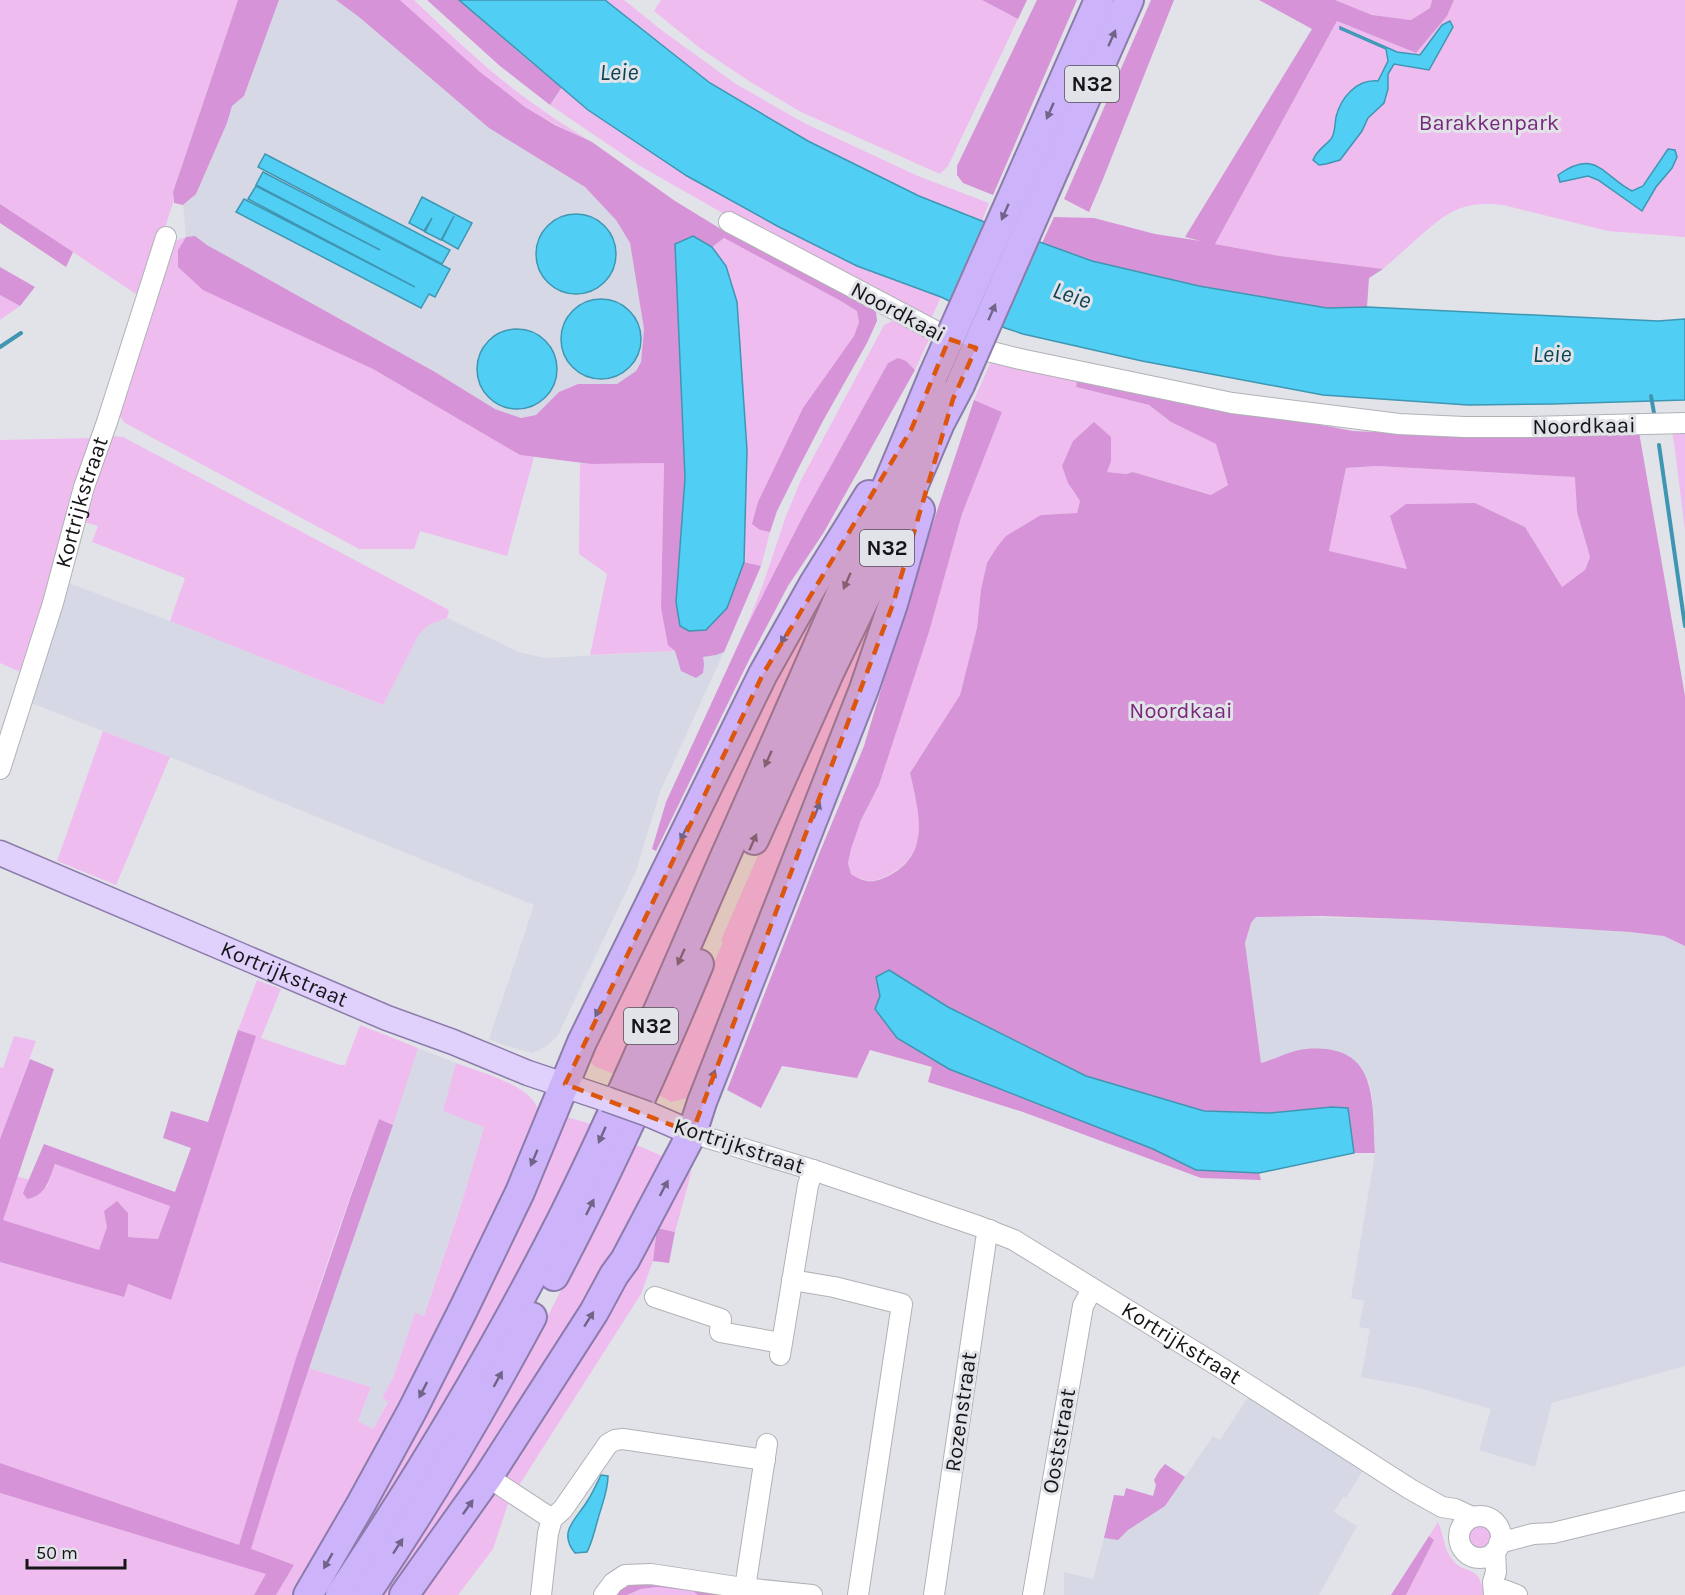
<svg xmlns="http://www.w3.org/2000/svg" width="1685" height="1595" viewBox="0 0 1685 1595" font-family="Karla,sans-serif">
  <rect width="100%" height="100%" fill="#e2e3e8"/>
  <g fill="#d6d9e5">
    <polygon points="279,0 336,0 359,17 489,128 585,187 616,220 630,243 644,329 641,362 636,371 617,384 578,384 559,392 536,415 521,418 495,409 435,372 207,245 195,236 186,237 183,205 196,194 227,123 232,106 244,96"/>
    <polygon points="66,582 170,621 382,705 419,634 429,625 447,618 519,652 545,658 676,651 678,663 724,652 660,792 636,871 558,1035 547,1046 533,1053 506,1046 489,1039 534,905 170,757 26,701"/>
    <polygon points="1263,916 1432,920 1630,932 1664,936 1685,946 1685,1366 1552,1403 1535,1467 1479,1450 1491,1409 1419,1388 1361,1377 1370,1329 1359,1327 1364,1301 1351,1298 1375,1153 1372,1098 1369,1082 1303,1049 1261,1063 1245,943 1251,923 1256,917"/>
    <polygon points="418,1048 456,1063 444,1111 484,1127 462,1202 424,1316 415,1314 393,1378 382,1398 388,1401 373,1429 358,1421 371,1387 308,1368"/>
    <polygon points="1252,1394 1365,1467 1346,1498 1343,1497 1334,1512 1357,1526 1319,1595 1064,1595 1064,1572 1093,1579 1104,1538 1118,1540 1128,1530 1165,1506 1213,1436 1220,1440 1246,1400"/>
  </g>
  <g fill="#efbcf0" fill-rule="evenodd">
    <polygon points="0,0 238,0 173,192 173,203 142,298 0,204"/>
    <path d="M400 0H414C454 38 495 78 541 109 557 121 575 131 592 142 569 132 548 121 527 108 481 77 441 37 400 0Z"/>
    <polygon points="605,0 624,0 664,32 736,84 804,123 918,176 989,203 982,221 919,196 808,141 710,83"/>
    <polygon points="661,0 982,0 1018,19 948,166 940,174 801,112 752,83 701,49 654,11"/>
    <polygon points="1335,0 1432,0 1430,8 1411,20 1372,15"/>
    <path d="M1454 0H1685V237L1608 231 1503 205C1463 200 1447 212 1419 237 1407 248 1395 258 1383 269L1280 256 1215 244 1337 21 1416 53 1447 16ZM1442 25 1436 56 1429 70 1394 64 1388 74V89L1384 103 1368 118 1362 131 1316 153 1332 138 1337 114 1340 105 1371 80 1378 82 1388 60 1387 49 1340 28 1397 52 1420 55ZM1658 162 1672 168 1656 187 1642 211 1632 205 1598 180 1564 170C1570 168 1578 164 1584 164 1599 164 1618 184 1632 191 1647 184 1651 176 1658 162Z"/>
    <polygon points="562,87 588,110 687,176 723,197 779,227 857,266 941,297 930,321 740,223 640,166 550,105"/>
    <polygon points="186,237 178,250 373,369 520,455 534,457 507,556 420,531 414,549 359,549 125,423 117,413 172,242"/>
    <polygon points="724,238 839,300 857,311 859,322 854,336 760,530 770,532 761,566 744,562 747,450 737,302 726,266 712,247"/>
    <polygon points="0,295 20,306 0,320"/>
    <polygon points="894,320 930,337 915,370 906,361 888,363 803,516 745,630 762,587 786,516 800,482 884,325"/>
    <path d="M992 359 1077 379 1076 387 1149 405 1171 422 1216 444 1228 485 1212 495 1133 472 1126 474 1106 472 1068 483 1080 501 1077 513 1041 515 987 563 981 589 977 628 960 695 910 773C918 810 932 853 890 874 874 883 867 883 851 874L848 863 851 849 861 820 879 785 929 632 962 514 1002 412 974 400Z"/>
    <polygon points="1672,431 1685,431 1685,530 1674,443"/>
    <polygon points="111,436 123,437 449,610 447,618 429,625 419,634 383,705 170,621 185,578 92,542 98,526 84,522"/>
    <polygon points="95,438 25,674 0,663 0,440"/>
    <polygon points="580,463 591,464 664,463 661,608 675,651 590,655 607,574 579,554"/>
    <polygon points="1377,466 1576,477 1577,512 1590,557 1585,570 1562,587 1525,527 1475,503 1406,504 1407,569 1329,552 1346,468"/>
    <polygon points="839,564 616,1075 594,1066 586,1056 731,755"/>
    <polygon points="880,577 884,598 695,1096 671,1102 657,1094 723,942 721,940"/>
    <polygon points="103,731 170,757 116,885 57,861"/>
    <path d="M257 980 281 989 261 1038 340 1065H345L360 1025 418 1048 393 1125 379 1119C325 1259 282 1402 239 1546L0 1463V1262L124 1297 127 1284 171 1299 255 1037 238 1030Z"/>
    <polygon points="14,1036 36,1041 0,1139 0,1067 3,1068"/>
    <path d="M456 1063C477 1071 529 1085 537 1107 538 1109 538 1115 538 1117 523 1151 509 1187 492 1221 431 1348 365 1474 292 1595H276L294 1565 250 1550 276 1464 308 1368 371 1387 358 1421 373 1429 388 1402 382 1398 393 1378 415 1313 424 1316 462 1202 484 1127 443 1111Z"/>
    <polygon points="564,1116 594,1125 495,1323 329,1595 314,1595"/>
    <polygon points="634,1144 665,1157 606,1276 397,1595 378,1595 545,1321 578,1258"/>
    <polygon points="55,1164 170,1205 158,1239 128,1237 127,1228 105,1211 107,1227 99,1250 2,1220 17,1176 29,1180 24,1193 47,1187"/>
    <polygon points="692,1170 675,1232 658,1228 653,1261 641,1294 509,1501 493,1549 458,1595 420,1595 676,1188"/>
    <polygon points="0,1493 267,1574 254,1595 0,1595"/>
    <path d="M1438 1522C1443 1533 1444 1548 1451 1558 1466 1578 1479 1561 1484 1595H1406L1434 1540 1429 1536Z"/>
    <circle cx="1479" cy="1537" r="13"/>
    <polygon points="657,1587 693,1591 698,1595 627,1595 641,1589"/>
  </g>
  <g fill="#d693d7" fill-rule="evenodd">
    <polygon points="238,0 279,0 244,96 232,106 227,123 196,194 183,205 174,203 173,192"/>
    <polygon points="336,0 400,0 480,72 525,107 555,125 592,142 675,201 729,234 870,306 876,312 877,321 867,343 824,419 798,469 777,511 770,532 760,530 752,524 758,502 803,408 854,336 859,322 857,311 839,300 724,238 712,247 693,236 675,244 685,478 678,570 727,608 744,562 761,566 724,652 716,655 703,657 704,664 703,673 696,678 681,671 675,651 668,645 661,608 664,463 591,464 520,455 373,369 203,290 178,267 178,250 186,237 195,236 207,245 435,372 495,409 521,418 536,415 559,392 578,384 617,384 636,371 641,362 644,329 630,243 616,220 585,187 489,128 359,17"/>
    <polygon points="427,0 459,0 527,59 562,87 550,105 500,66"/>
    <polygon points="982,0 1027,0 1018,19"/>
    <polygon points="1037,0 1077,0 993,195 963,183 957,175 957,166"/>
    <polygon points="1151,0 1174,0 1103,179 1089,212 1064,199"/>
    <polygon points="1259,0 1335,0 1372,15 1411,20 1430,8 1432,0 1454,0 1447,16 1416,53 1337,21 1215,244 1280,256 1383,269 1369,278 1367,307 1327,308 1199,286 1092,261 1042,243 1054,217 1094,218 1155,234 1201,241 1185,237 1312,29"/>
    <polygon points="0,204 73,252 66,267 0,223"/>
    <polygon points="0,267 35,287 20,306 0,295"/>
    <polygon points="898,358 906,361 915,370 824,532 788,586 750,658 656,851 652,849 666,802 745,630 803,516 888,363"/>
    <path d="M1077 379 1353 431 1506 438 1631 434 1639 432 1685 696V946L1664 936 1630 932 1432 920 1322 916 1256 917 1251 923 1245 943 1261 1063C1276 1059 1291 1050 1306 1049 1379 1043 1372 1100 1375 1153H1354L1348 1108 1332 1107 1269 1113 1204 1111 1086 1076 948 1007 889 970 879 986 880 996 876 1009 897 1038 949 1069 1153 1149 1196 1170 1259 1173 1261 1180 1201 1178 1023 1112 928 1082 932 1067 870 1050 857 1078 782 1066 761 1108 727 1090 819 854 864 746 915 577 974 400 1002 412 962 514 929 632 879 785 861 820 851 849 848 863 851 874C867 884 874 883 890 875 932 853 918 810 910 773L960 695 977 628 981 589 987 563 997 547 1006 536 1041 515 1077 513 1080 501 1068 483 1062 466 1073 441 1094 422 1111 437V461L1107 472 1126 474 1133 472 1211 495 1228 485 1216 444 1171 422 1149 405 1076 387ZM1377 466 1575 477 1577 512 1590 557 1585 570 1562 587 1525 527 1475 503 1406 504 1390 516 1407 569 1329 551 1346 468Z"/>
    <path d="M238 1030 256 1036 171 1300 128 1284 124 1297 0 1262V1139L30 1059 54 1069 3 1220 99 1250 107 1227 104 1211 117 1201 128 1213V1237L158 1239 170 1206 55 1164C49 1180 46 1196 27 1199L23 1193 44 1144 175 1192 191 1148 163 1138 171 1111 208 1122Z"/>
    <path d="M379 1119 393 1125C344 1266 294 1406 251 1549L294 1565 276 1595H254L266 1574 0 1493V1463L239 1545 296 1358 351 1196Z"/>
    <polygon points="657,1228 675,1232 669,1263 653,1261"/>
    <polygon points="1165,1464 1185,1477 1165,1506 1128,1530 1118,1540 1104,1538 1114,1495 1124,1496 1126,1488 1153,1496 1156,1485 1154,1480 1159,1471"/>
    <polygon points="1429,1536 1434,1540 1406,1595 1391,1595"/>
    <polygon points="638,1578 734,1595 698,1595 693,1591 657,1587 641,1589 627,1595 611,1595"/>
  </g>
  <g fill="#51cef4" stroke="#3f96b2" stroke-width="1.5">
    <polygon points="459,0 605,0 710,83 808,141 919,196 982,221 1092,261 1199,286 1327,308 1367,307 1658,321 1685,319 1685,400 1552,404 1468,405 1323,395 1142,361 1023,334 1005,328 941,297 857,266 779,227 687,176 588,110"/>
    <path d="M1450 21 1453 27 1429 70 1394 64 1388 74V89L1384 103 1368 118 1362 131 1340 160 1326 164 1319 165 1313 160C1317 150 1324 147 1331 139 1335 134 1335 123 1336 117 1341 97 1357 79 1378 81L1388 61 1386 49 1340 29V27L1397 52 1420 55 1442 25Z"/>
    <path d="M1668 149 1675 150 1677 157 1672 168 1656 187 1642 211 1598 180 1588 176 1560 182 1558 175C1596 148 1602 175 1632 191L1643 186Z"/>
    <polygon points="265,154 450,250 442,264 258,167"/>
    <polygon points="263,172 450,269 435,297 429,294 421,308 236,212 244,199 415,287 248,199 256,186 380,250 256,185"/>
    <polygon points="422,197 472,223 458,249 442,240 454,216 441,240 425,232 432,218 424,231 409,223"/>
    <circle cx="576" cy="254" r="40"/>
    <polygon points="693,236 712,247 726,266 737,302 747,450 744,562 727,608 706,630 689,631 680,626 676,602 685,478 675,244"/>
    <circle cx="601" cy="339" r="40"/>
    <circle cx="517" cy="369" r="40"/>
    <polygon points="889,970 948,1007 1086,1076 1204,1111 1269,1113 1332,1107 1348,1108 1354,1153 1259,1173 1196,1170 1153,1149 949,1069 897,1038 875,1009 880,996 876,977"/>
    <path d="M601 1475 608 1476C608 1491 602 1504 598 1519 594 1532 593 1540 587 1552L575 1553C557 1531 577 1519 588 1500 593 1492 597 1483 601 1475Z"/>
  </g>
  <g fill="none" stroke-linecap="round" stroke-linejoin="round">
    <g stroke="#3f96b2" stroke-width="4">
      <polyline points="0,347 21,333"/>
      <polyline points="1651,396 1654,413"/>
      <polyline points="1659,445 1685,626"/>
    </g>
    <g stroke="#b0b2b6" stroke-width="22">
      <g id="minor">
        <polyline points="729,222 960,344 1020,359 1232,403 1399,424 1464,427 1530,427 1685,423"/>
        <path id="s1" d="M0 769 53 603 84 487 107 422 166 237"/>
        <path id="s2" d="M692 1133 813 1170 978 1226 1014 1240 1223 1369 1410 1489 1442 1507 1455 1509 1472 1517"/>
        <polyline points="792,1280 834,1287 902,1304 858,1595"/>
        <polyline points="655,1297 721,1319 720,1332 781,1343"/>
        <polyline points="780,1355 808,1185 813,1170"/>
        <polyline points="488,1477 552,1519"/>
        <circle cx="1480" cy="1537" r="21"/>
        <polyline points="1499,1543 1533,1534 1553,1533 1685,1501"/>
        <polyline points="745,1588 767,1444"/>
        <polyline points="1494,1591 1504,1590 1517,1595"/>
        <polyline points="541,1595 548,1533 552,1519 563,1509 608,1444 615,1440 623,1439 765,1460"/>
        <polyline points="604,1595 613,1583 625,1575 651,1574 743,1588 812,1595"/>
        <polyline points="934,1595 986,1240 990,1230"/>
        <polyline points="1033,1595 1083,1306 1092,1289"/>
        <polyline points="1494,1595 1493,1582 1496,1572 1495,1551"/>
      </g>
    </g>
    <g stroke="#8c7cab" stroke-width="27">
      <g id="major">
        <path id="s3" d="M0 853 387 1018 453 1042 528 1073 606 1099"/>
        <polyline points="648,1114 692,1133"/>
      </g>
    </g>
    <g stroke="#8c7cab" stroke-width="32">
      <g id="highway">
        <polyline points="1029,159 1099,0"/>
        <polyline points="1055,168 1129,0"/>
        <polyline points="754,840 830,671 869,590 940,423 960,385"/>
        <path d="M554 1276C608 1174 655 1070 699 964"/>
        <polyline points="308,1595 361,1504 412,1411 463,1310 520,1192 582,1042 763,674 813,585 869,495"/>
        <path d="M340 1595C421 1474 496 1349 562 1219 622 1099 673 975 727 852 797 694 867 536 933 376"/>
        <path d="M365 1595C426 1505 481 1412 532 1317"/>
        <polyline points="404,1595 488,1477 594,1312 614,1275 625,1260 692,1133 702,1102 864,689 893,604 920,510"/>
      </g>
    </g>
    <use href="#minor" stroke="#fff" stroke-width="20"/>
    <use href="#major" stroke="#e0d1fc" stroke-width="24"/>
    <use href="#highway" stroke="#ccb3fa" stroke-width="28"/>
    <g stroke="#8c7cab" stroke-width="27" stroke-linecap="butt">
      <polyline id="major-bridge" points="606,1099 648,1114"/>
    </g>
    <g stroke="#8c7cab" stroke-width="32" stroke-linecap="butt">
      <g id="highway-bridge">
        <polyline points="933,376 1029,159"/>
        <polyline points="960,385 1055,168"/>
      </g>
    </g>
    <use href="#major-bridge" stroke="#e0d1fc" stroke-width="24"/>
    <use href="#highway-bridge" stroke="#ccb3fa" stroke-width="28"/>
  </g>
  <defs><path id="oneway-solid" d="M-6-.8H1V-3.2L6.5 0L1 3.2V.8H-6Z" transform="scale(1.5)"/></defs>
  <g fill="#706488">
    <use href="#oneway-solid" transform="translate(1112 38) rotate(-66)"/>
    <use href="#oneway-solid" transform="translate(1050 111) rotate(114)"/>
    <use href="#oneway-solid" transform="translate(1005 212) rotate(114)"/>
    <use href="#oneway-solid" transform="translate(992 312) rotate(-66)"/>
    <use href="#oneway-solid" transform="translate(847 581) rotate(114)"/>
    <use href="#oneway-solid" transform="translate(785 636) rotate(119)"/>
    <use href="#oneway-solid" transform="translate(768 759) rotate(114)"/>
    <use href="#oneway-solid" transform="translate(817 810) rotate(-69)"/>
    <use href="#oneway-solid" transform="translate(684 833) rotate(116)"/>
    <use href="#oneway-solid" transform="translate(753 842) rotate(-66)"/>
    <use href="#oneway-solid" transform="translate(681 957) rotate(114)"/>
    <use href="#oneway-solid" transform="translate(599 1009) rotate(116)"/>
    <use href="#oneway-solid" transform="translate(712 1078) rotate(-68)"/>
    <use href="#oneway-solid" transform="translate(602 1135) rotate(114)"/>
    <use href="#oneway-solid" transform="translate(534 1158) rotate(113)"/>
    <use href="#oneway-solid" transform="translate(664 1188) rotate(-62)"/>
    <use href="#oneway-solid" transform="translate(590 1207) rotate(-64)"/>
    <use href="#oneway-solid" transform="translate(589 1319) rotate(-58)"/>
    <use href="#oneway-solid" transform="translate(498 1379) rotate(-61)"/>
    <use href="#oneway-solid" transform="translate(423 1390) rotate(117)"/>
    <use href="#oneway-solid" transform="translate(468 1507) rotate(-55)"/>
    <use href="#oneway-solid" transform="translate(398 1546) rotate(-57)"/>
    <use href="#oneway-solid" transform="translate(328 1561) rotate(120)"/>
  </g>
  <path fill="#dd560d" fill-opacity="0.2" stroke="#dd560d" stroke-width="4.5" stroke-dasharray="12 8" stroke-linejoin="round" d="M949 339 976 348 953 399 893 604 692 1133 565 1084 763 674 911 430Z"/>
  <g text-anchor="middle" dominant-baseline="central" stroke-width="6" stroke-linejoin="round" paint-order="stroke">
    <g fill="#e2e3e8" stroke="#525356" stroke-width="1.5">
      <rect x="1065" y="66" width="54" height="36" rx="4.5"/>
      <rect x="860" y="530" width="54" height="36" rx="4.5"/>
      <rect x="624" y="1008" width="54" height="36" rx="4.5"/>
    </g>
    <g font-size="21" font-weight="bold" fill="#151517">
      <text x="1092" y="84">N32</text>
      <text x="887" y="548">N32</text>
      <text x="651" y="1026">N32</text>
    </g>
    <g font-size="22" fill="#78297b" stroke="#e2e3e8">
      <text x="1489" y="123">Barakkenpark</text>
      <text x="1181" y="711">Noordkaai</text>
    </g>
    <g font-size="22" fill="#151517" stroke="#e2e3e8">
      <text transform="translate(898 312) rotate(28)">Noordkaai</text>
      <text transform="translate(1584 426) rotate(-1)">Noordkaai</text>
      <text stroke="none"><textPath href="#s1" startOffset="279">Kortrijkstraat</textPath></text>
      <text stroke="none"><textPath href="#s3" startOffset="309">Kortrijkstraat</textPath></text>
      <text transform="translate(739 1146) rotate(18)">Kortrijkstraat</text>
      <text stroke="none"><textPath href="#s2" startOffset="536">Kortrijkstraat</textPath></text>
      <text transform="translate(961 1412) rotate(-82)">Rozenstraat</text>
      <text transform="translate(1059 1441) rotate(-80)">Ooststraat</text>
    </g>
    <g font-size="24" font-style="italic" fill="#0c4353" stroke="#e2e3e8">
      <text x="619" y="72">Leie</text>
      <text transform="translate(1072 295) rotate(19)">Leie</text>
      <text x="1552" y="354">Leie</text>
    </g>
  </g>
  <path d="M27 1559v9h98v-9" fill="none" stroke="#151517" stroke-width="3"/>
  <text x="36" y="1559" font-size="18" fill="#151517" stroke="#e2e3e8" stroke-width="4.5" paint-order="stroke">50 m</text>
</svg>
